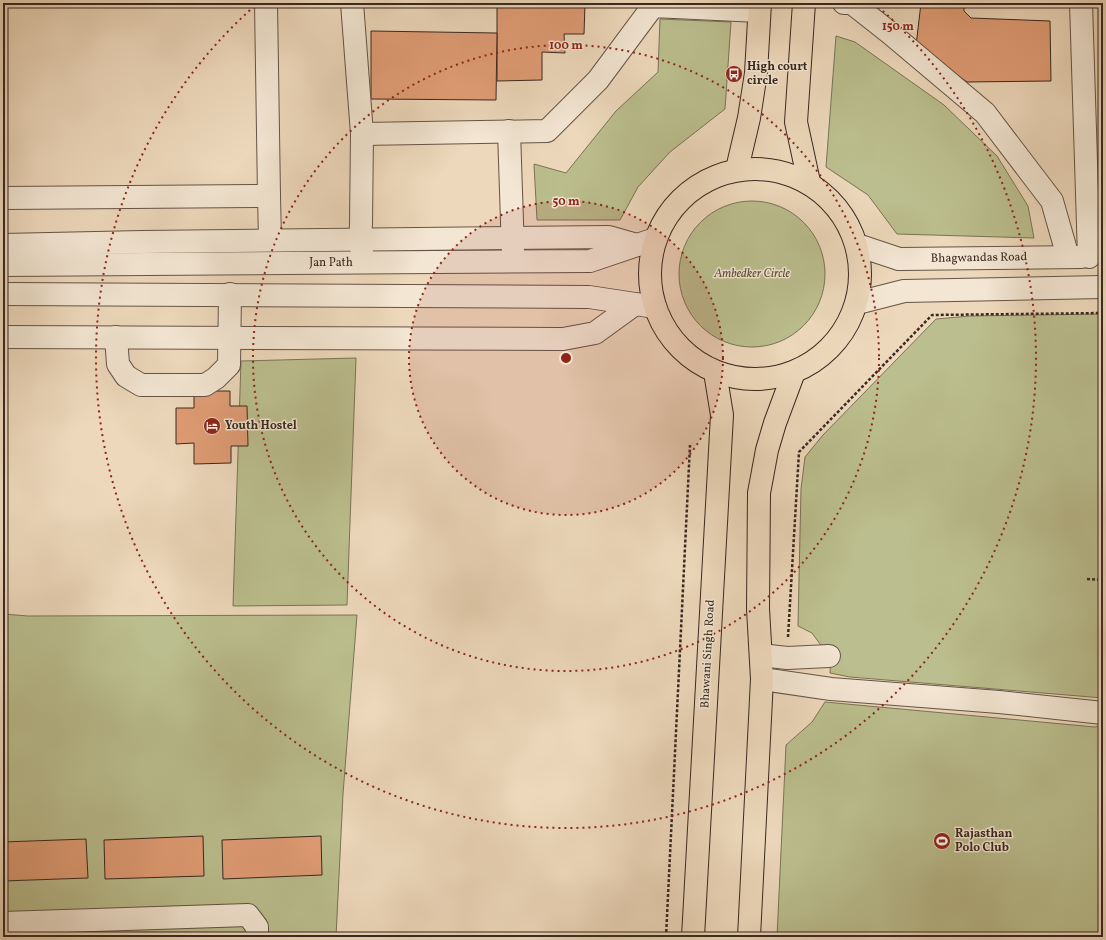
<svg xmlns="http://www.w3.org/2000/svg" width="1106" height="940" viewBox="0 0 1106 940" font-family="Vollkorn,serif">
  <rect width="100%" height="100%" fill="#edd8bb"/>
  <filter id="stains"><feTurbulence type="fractalNoise" baseFrequency=".005" numOctaves="4"/><feColorMatrix values="0 0 0 0 .2 0 0 0 0 .09 0 0 0 0 .02 0 0 0 .5 -.17"/></filter>
  <radialGradient id="worn" r=".72"><stop offset=".6" stop-color="#630" stop-opacity="0"/><stop offset="1" stop-color="#630" stop-opacity=".3"/></radialGradient>
  <g fill="#bbbe8e" stroke="#7a7357">
    <polygon points="660,19 731,22 725,109 670,152 638,187 620,220 537,220 534,164 566,173 616,111 658,72"/>
    <polygon points="836,36 855,42 944,105 997,156 1028,206 1034,238 897,234 868,195 826,167"/>
    <circle cx="752" cy="274" r="73"/>
    <polygon points="1103,314 1103,698 850,677 830,673 831,659 812,633 798,626 801,489 805,457 823,435 936,319 970,316"/>
    <polygon points="356,358 347,605 233,606 241,361"/>
    <polygon points="3,614 28,616 357,615 343,794 336,937 3,937"/>
    <polygon points="825,702 1095,727 1103,725 1103,937 777,937 786,745 812,722"/>
  </g>
  <g fill="#e19d75" stroke="#382820">
    <polygon points="497,3 596,3 585,4 584,34 564,34 565,53 542,52 542,80 497,81"/>
    <polygon points="921,3 964,3 964,11 971,18 1050,21 1051,81 967,82 916,46"/>
    <polygon points="371,31 497,33 496,100 371,99"/>
    <polygon points="194,391 230,391 230,406 247,406 248,446 231,446 231,463 194,464 194,443 176,444 176,408 194,408"/>
    <polygon points="203,836 204,876 105,879 104,840"/>
    <polygon points="321,836 322,875 223,879 222,840"/>
    <polygon points="86,839 88,878 3,881 3,842"/>
  </g>
  <g fill="none" stroke-linecap="round" stroke-linejoin="round">
    <g stroke="#655447" stroke-width="24">
      <g id="minor">
        <polyline points="266,3 269,196"/>
        <polyline points="352,3 362,134 547,131 598,80 653,6 759,11"/>
        <polyline points="844,3 852,3 890,33 985,113 1052,201 1068,257"/>
        <polyline points="1081,3 1089,257"/>
        <polyline points="509,131 513,252"/>
        <polyline points="362,134 361,224 360,239 362,253"/>
        <polyline points="3,198 269,196 270,240"/>
        <polyline points="3,245 142,242 609,237 637,245"/>
        <polyline points="857,245 899,259 1081,257"/>
        <polyline points="3,265 590,261 655,239"/>
        <polyline points="3,294 589,297 655,307"/>
        <polyline points="857,303 904,291 1103,287"/>
        <polyline points="3,337 563,339 595,333 635,304"/>
        <polyline points="116,337 118,364 126,376 141,385 205,385 216,378 229,365 230,294"/>
        <polyline points="761,655 787,658 829,656"/>
        <polyline points="762,679 831,689 999,702 1103,713"/>
        <polyline points="3,923 248,915 257,927 257,937"/>
      </g>
    </g>
    <g stroke="#382820" stroke-width="24">
      <g id="major">
        <polyline points="804,3 796,122 809,182"/>
        <circle cx="755" cy="274" r="105"/>
        <polyline points="737,169 749,118 756,73 760,3"/>
        <polyline points="693,937 722,415 715,372"/>
        <polyline points="749,937 762,679 758,609 759,493 767,450 775,423 794,372"/>
      </g>
    </g>
    <g stroke="#382820" stroke-width="2.5" stroke-dasharray="3 2" stroke-linecap="butt">
      <polyline points="1087,579 1103,580"/>
      <polyline points="788,637 799,452 932,315 1103,313"/>
      <polyline points="666,937 690,445"/>
    </g>
    <use href="#minor" stroke="#f3e6d3" stroke-width="22"/>
    <use href="#major" stroke="#edd8bb" stroke-width="22"/>
  </g>
  <circle cx="566" cy="358" r="157" fill="#8f2418" fill-opacity=".12"/>
  <g fill="none" stroke="#8f2418" stroke-width="2" stroke-dasharray="2 4">
    <circle cx="566" cy="358" r="157"/>
    <circle cx="566" cy="358" r="313"/>
    <path d="M874 3A470 470 0 1 1 258 3"/>
  </g>
  <defs>
    <g id="bus-disc" transform="scale(0.9)"><circle r="9.5" fill="#8f2418" stroke="#f3e6d3"/><path d="M-5-6H5V4H4V6H2V4H-2V6H-4V4H-5ZM-3.5-4V0h7V-4ZM-3.5 1.2v1.5H-2V1.2ZM2 1.2v1.5H3.5V1.2Z" fill="#fff"/></g>
    <g id="hotel-disc" transform="scale(0.9)"><circle r="9.5" fill="#8f2418" stroke="#f3e6d3"/><path d="M-6-4.5h1.5V1H6V5H4.5V3h-9V5H-6ZM-4 0a1.8 1.8 0 1 1 3.6 0ZM.5 0V-2.5h3Q6-2.5 6 0Z" fill="#fff"/></g>
    <g id="stadium-disc" transform="scale(0.9)"><circle r="9.5" fill="#8f2418" stroke="#f3e6d3"/><path d="M0-5a6.5 5 0 1 0 0 10a6.5 5 0 1 0 0-10ZM-3.5-1.8h7v3.6h-7Z" fill="#fff"/></g>
  </defs>
  <g fill-rule="evenodd">
    <use href="#bus-disc" x="734" y="74"/>
    <use href="#hotel-disc" x="212" y="426"/>
    <use href="#stadium-disc" x="942" y="841"/>
  </g>
  <g text-anchor="middle" dominant-baseline="central" stroke-width="3" stroke-linejoin="round" paint-order="stroke">
    <g font-size="12" font-weight="bold" fill="#382820" stroke="#f3e6d3" text-anchor="start">
      <text x="747" y="67">High court<tspan x="747" dy="14">circle</tspan></text>
      <text x="225" y="426">Youth Hostel</text>
      <text x="955" y="834">Rajasthan<tspan x="955" dy="14">Polo Club</tspan></text>
    </g>
    <g font-size="12" fill="#382820" stroke="#f3e6d3">
      <text transform="translate(979 258) rotate(-1)">Bhagwandas Road</text>
      <text x="331" y="263">Jan Path</text>
      <text transform="translate(708 654) rotate(-87)">Bhawani Singh Road</text>
    </g>
    <g font-size="12" font-style="italic" fill="#594e3c" stroke="#f3e6d3">
      <text x="752" y="274">Ambedker Circle</text>
    </g>
  </g>
  <circle cx="566" cy="358" r="6" fill="#8f2418" stroke="#f3e6d3" stroke-width="2"/>
  <g font-size="12" text-anchor="middle" font-weight="bold" fill="#8f2418" stroke="#f3e6d3" stroke-width="3" stroke-linejoin="round" paint-order="stroke">
    <text x="898" y="30">150 m</text>
    <text x="566" y="49">100 m</text>
    <text x="566" y="205">50 m</text>
  </g>
  <rect width="1106" height="940" fill="none" stroke="#edd8bb" stroke-width="16"/>
  <rect x="4" y="4" width="1098" height="932" fill="none" stroke="#382820" stroke-width="2"/>
  <rect x="8" y="8" width="1090" height="924" fill="none" stroke="#382820"/>
  <rect width="100%" height="100%" filter="url(#stains)"/>
  <rect width="100%" height="100%" fill="url(#worn)"/>
</svg>
